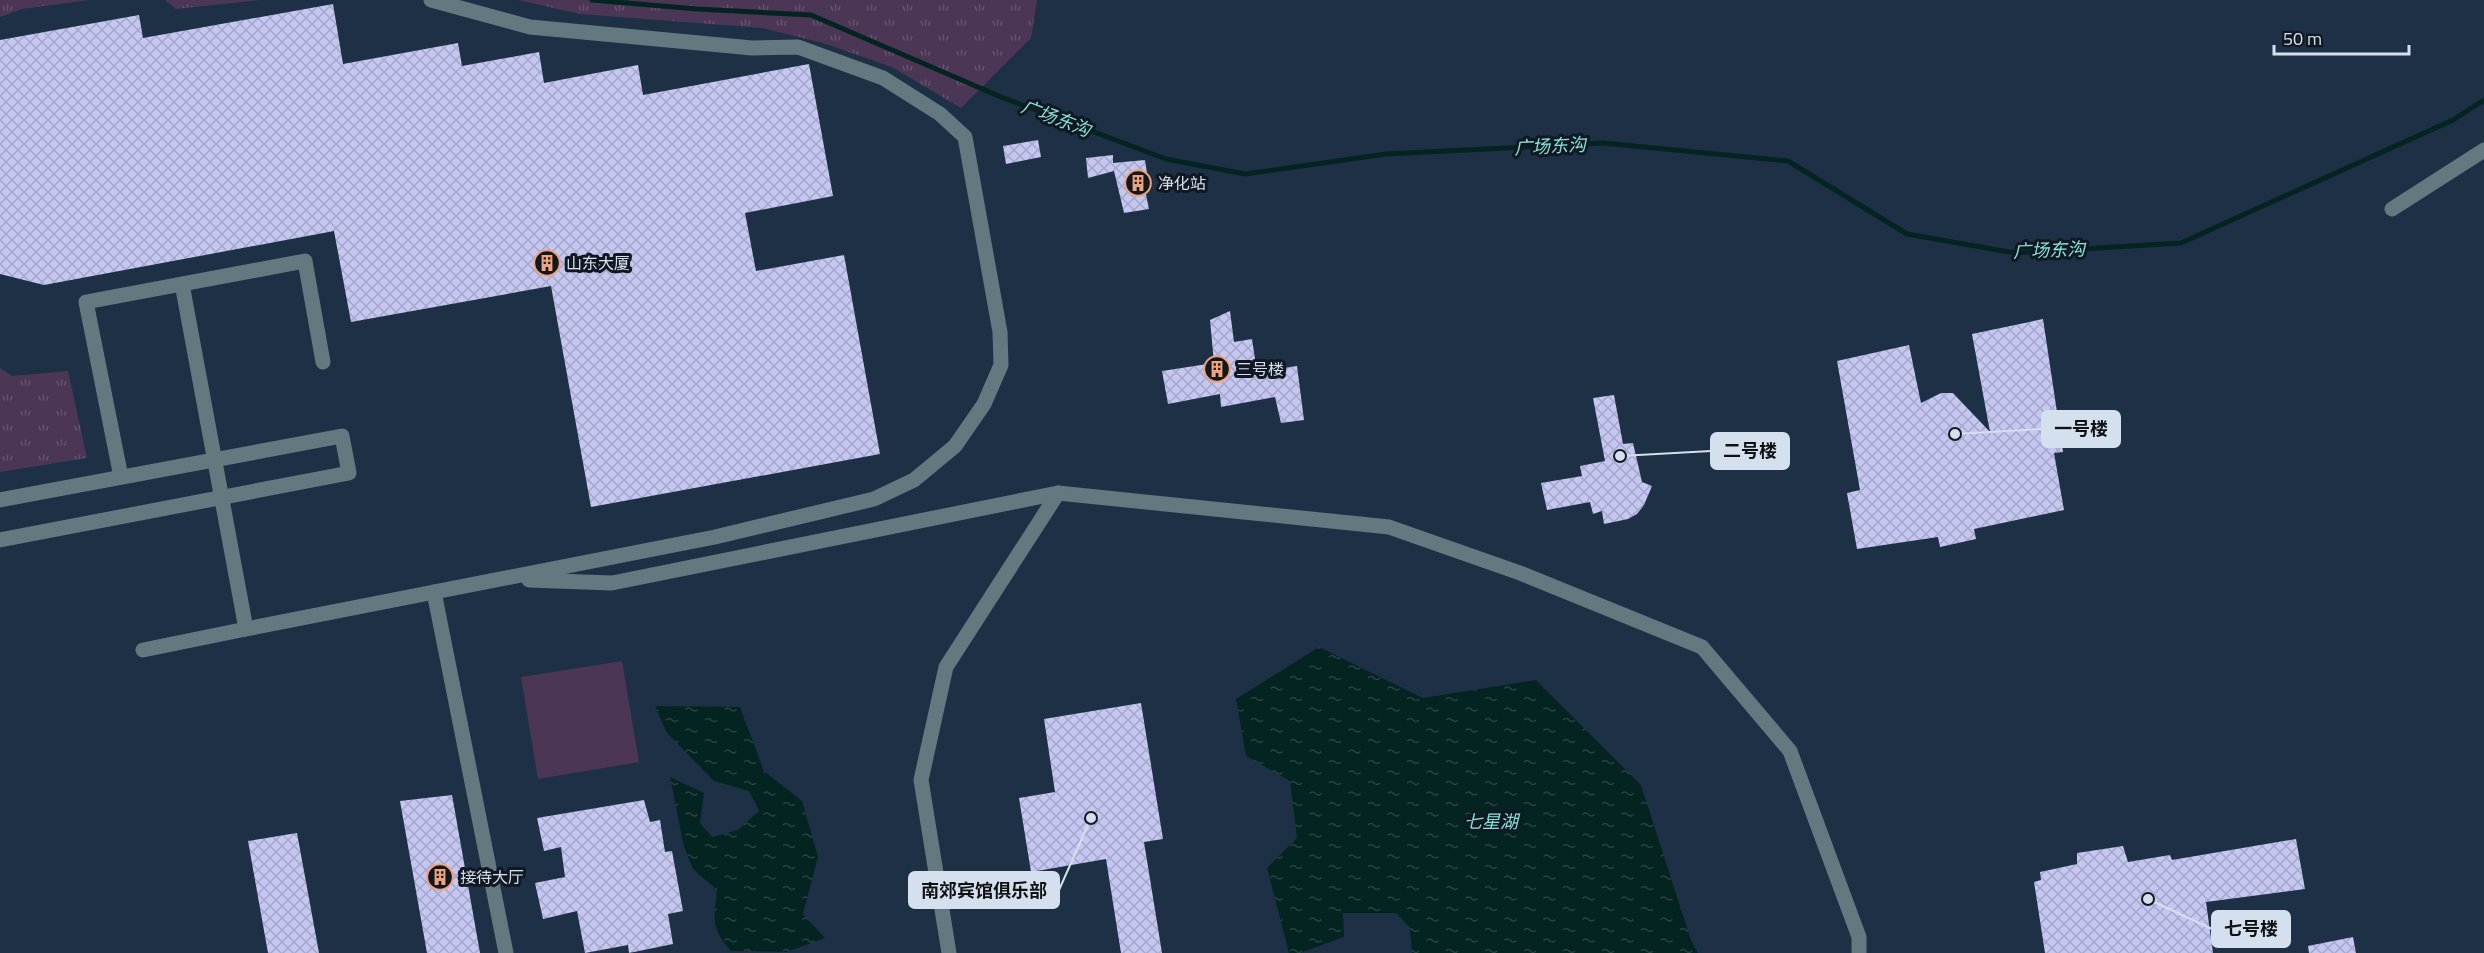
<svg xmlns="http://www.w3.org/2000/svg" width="2484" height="953" viewBox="0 0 2484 953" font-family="'Titillium Web','Noto Sans SC',sans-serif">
  <defs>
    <pattern id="park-tufts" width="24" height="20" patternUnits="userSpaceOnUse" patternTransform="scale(1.5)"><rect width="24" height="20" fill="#4c3656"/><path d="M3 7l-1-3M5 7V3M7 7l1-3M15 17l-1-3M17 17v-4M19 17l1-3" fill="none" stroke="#65536f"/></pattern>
    <pattern id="water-ripples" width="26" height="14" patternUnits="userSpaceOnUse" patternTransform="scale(1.5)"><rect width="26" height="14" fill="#042422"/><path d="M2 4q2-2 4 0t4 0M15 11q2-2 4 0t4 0" fill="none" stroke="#284442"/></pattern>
    <pattern id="building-cross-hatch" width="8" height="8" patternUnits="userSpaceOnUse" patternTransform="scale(1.5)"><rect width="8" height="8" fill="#c5c7f2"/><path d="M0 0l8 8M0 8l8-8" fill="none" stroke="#a4a6c7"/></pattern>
  </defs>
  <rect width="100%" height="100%" fill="#1e3045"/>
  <g fill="url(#park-tufts)">
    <polygon points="0,0 89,0 22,9 0,17"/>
    <polygon points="165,0 260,0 176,9"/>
    <polygon points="518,0 1037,0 1031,38 961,108 892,67 823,43 763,28 580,14"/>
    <polygon points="0,368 12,376 68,371 87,458 0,472"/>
  </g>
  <polygon fill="#4c3656" points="622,661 639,762 538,779 521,677"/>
  <g fill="url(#water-ripples)">
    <polygon points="1319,647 1423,698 1536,680 1641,785 1691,940 1698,953 1412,953 1410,928 1396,913 1343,913 1344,937 1300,953 1289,953 1267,868 1297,838 1290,781 1246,756 1236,699"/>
    <path d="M655 706 740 707 764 771 802 801 818 857 803 914 825 938 787 952 731 951C710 928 714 919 717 890L693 869 684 847 670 777 704 793 700 823 712 837 738 830 759 811 749 791 714 781 667 733Z"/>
  </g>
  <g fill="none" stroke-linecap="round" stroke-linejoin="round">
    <polyline stroke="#042422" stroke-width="5" points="592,0 697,9 811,15 1001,97 1166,159 1245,174 1386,154 1603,143 1788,161 1907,234 2015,253 2181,243 2453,120 2484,100"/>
  </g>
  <g fill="url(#building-cross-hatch)">
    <polygon points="333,4 343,64 458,43 462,66 539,52 544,83 638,65 643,95 809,64 833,196 745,213 756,271 844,255 880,454 591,507 551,286 351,322 334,231 44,285 0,274 0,40 139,15 143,38"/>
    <polygon points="1038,140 1041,157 1006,164 1003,146"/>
    <polygon points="1113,155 1113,163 1145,160 1148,180 1143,180 1149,209 1124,213 1114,171 1088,178 1086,158"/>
    <polygon points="1230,311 1234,342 1252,339 1257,372 1297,366 1304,420 1281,423 1275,397 1221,407 1220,394 1168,404 1162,371 1214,363 1210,320"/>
    <polygon points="2043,319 2063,452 2054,453 2064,510 1974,529 1976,539 1940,547 1938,537 1857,549 1847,493 1860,490 1837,361 1909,345 1921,403 1941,393 1953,393 1990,432 1972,334"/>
    <polygon points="1614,395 1623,444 1633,443 1642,482 1652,486 1644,505 1637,514 1628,519 1604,524 1602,511 1593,514 1590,502 1547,510 1541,483 1582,476 1580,466 1605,461 1593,398"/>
    <polygon points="1141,703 1163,839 1144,842 1162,953 1121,953 1106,859 1031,872 1019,798 1055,792 1044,719"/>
    <polygon points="452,795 480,953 427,953 400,801"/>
    <polygon points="644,800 650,822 660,820 665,852 672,851 683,911 668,914 673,944 629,953 628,945 585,953 577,911 543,919 535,883 565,877 561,847 544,851 537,818"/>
    <polygon points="297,833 319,953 268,953 248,841"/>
    <polygon points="2296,839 2305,889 2206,902 2213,953 2045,953 2034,882 2041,880 2040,872 2077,864 2077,853 2123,846 2128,862 2170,855 2172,860"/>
    <polygon points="2353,937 2356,953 2309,953 2308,946"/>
  </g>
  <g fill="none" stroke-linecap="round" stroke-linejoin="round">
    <g stroke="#63787f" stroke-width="15">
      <polyline points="2392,209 2484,150"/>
      <polyline points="121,477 86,302 305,261 323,362"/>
      <polyline points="0,500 342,436 349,473 0,540"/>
      <polyline points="529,580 612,583 1058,493 1389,527 1520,573 1702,647 1790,751 1859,937 1859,953"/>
      <polyline points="434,592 506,953"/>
      <polyline points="246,629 715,537 874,499 914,480 955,446 984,404 1001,365 1000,332 965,137 940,114 883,78 798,47 752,48 530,27 431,0"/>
      <polyline points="143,650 246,629 182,284"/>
      <polyline points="949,953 921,780 946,667 1058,493"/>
    </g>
  </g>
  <defs>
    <g id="building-ring" transform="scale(1.35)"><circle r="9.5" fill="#101821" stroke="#f0a279" stroke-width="1.5"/><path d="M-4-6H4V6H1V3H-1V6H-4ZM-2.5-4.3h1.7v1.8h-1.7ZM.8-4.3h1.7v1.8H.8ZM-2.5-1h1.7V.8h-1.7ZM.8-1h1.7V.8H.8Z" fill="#f0a279"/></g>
  </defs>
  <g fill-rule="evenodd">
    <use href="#building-ring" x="1138" y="183"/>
    <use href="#building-ring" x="547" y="263"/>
    <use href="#building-ring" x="1217" y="369"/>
    <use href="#building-ring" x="440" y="877"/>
  </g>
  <g text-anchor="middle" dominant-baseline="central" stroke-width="6" stroke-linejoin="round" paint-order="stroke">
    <g font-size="16" fill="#d5e0ee" stroke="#101821" text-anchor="start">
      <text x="1158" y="183">净化站</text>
      <text x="566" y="263">山东大厦</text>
      <text x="1236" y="369">三号楼</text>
      <text x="460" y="877">接待大厅</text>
    </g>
    <g font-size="18" font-style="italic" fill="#84e2db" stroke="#101821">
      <text transform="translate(1056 118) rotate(21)">广场东沟</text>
      <text transform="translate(1550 146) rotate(-3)">广场东沟</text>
      <text transform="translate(2049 250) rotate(-2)">广场东沟</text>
      <text x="1491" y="821">七星湖</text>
    </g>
  </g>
  <path fill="none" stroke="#d5e0ee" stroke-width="2" d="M1955 434L2042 429M1620 456L1711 451M1091 818L1059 890M2148 899L2212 929"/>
  <g fill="#d5e0ee" stroke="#101821" stroke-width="2">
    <circle cx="1955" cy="434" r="6"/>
    <circle cx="1620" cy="456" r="6"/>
    <circle cx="1091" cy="818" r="6"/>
    <circle cx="2148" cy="899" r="6"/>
  </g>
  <g fill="#d5e0ee" stroke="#d5e0ee" stroke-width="2">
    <rect x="2042" y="411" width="78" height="36" rx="6"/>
    <rect x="1711" y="433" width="78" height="36" rx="6"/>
    <rect x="909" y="872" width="150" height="36" rx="6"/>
    <rect x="2212" y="911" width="78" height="36" rx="6"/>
  </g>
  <g font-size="18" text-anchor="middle" font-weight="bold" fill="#111">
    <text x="2081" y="435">一号楼</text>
    <text x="1750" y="457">二号楼</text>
    <text x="984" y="897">南郊宾馆俱乐部</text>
    <text x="2251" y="935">七号楼</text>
  </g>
  <path d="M2274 45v9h135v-9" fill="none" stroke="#d5e0ee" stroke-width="3"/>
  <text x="2283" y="45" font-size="18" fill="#d5e0ee" stroke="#101821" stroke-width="4.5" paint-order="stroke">50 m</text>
</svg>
